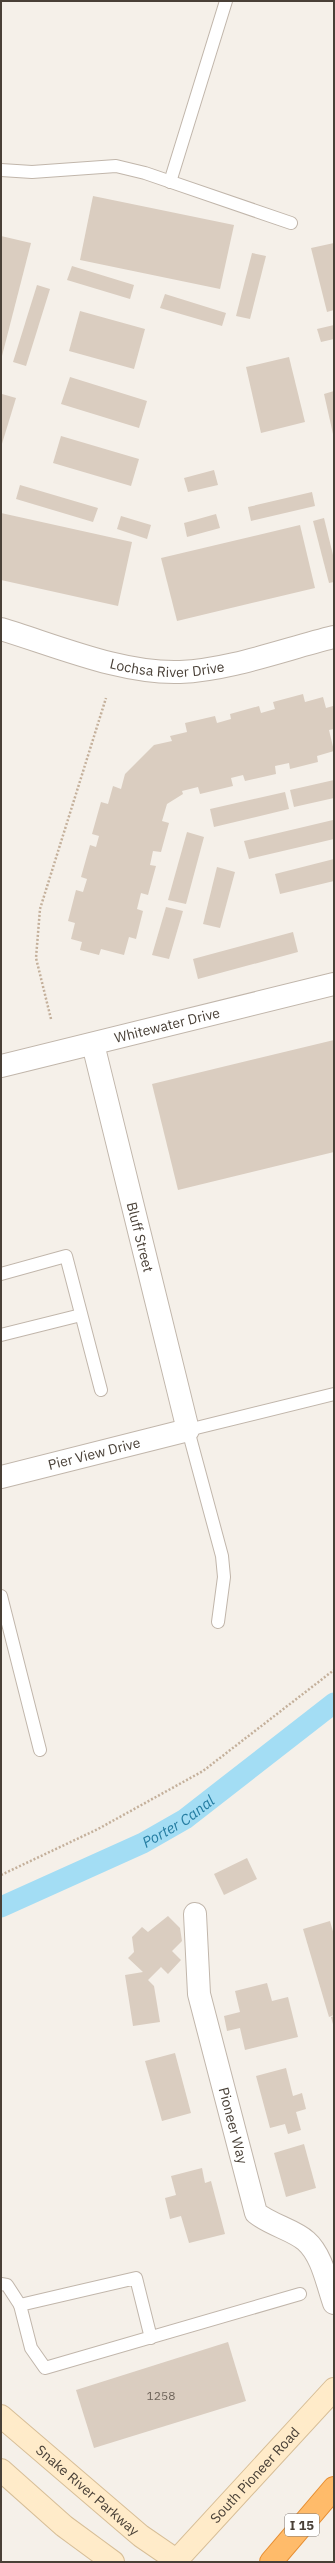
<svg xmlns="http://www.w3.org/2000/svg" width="335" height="2563" font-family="'IBM Plex Sans',sans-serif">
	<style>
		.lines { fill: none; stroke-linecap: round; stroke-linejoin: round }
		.canal { stroke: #a3ddf4; stroke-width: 21 }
		.building { fill: #dacdc0 }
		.lane-casing { stroke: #c1b6ab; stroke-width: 14 }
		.street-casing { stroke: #c1b6ab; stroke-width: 24 }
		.secondary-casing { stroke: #d7be97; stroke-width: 24 }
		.highway-casing { stroke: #e68e32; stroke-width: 24 }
		.path { stroke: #c4b09b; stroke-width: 2.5; stroke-dasharray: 2 2; stroke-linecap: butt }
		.lane { stroke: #fff; stroke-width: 12 }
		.street { stroke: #fff; stroke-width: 22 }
		.secondary { stroke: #ffebc9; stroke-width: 22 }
		.highway { stroke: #ffbb6a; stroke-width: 22 }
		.labels { text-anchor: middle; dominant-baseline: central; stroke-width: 3.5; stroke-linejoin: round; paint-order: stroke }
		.number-label { font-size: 12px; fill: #6d6359 }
		.shield { fill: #fff; stroke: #807973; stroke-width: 1 }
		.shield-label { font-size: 13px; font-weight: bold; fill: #494037 }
		.street-label { font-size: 14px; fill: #494037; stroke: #fff }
		.water-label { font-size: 15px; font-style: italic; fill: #257da2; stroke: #fff }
	</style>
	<rect width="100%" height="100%" fill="#f5f0e9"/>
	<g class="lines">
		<path class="canal" id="s1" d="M 1,1907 L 143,1843 L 185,1819 L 334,1703"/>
	</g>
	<g class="building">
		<polygon points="93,196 234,225 220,289 80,260"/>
		<polygon points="1,236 31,243 2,356 1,356"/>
		<polygon points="334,243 334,310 327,312 311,248"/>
		<polygon points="252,253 266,256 250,319 236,316"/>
		<polygon points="72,266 134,285 130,299 67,280"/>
		<polygon points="37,285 50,289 26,366 13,362"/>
		<polygon points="165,294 226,313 222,326 160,308"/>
		<polygon points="80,311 145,329 134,369 69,351"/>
		<polygon points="334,325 334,339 321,342 317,329"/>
		<polygon points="289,357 305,422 261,433 246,367"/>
		<polygon points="70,377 147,401 139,428 61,404"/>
		<polygon points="334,391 334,434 333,434 324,394"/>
		<polygon points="2,394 16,398 1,447 1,398"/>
		<polygon points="61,436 139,459 131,486 53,463"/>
		<polygon points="214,470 218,485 188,492 184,478"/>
		<polygon points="20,485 98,508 93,522 16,499"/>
		<polygon points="312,492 315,506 251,521 248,507"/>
		<polygon points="1,513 132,542 118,606 1,580"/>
		<polygon points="216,514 220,528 187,537 184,523"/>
		<polygon points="121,516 151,525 147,539 117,529"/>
		<polygon points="324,518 334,559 334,582 329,583 313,521"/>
		<polygon points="300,525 315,588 177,621 161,558"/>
		<polygon points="303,694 305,702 323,697 326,708 333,706 334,729 329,730 334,751 317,756 318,762 290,769 289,763 275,766 276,774 245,781 243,775 231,778 233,786 200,794 198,787 182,791 183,794 167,804 162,821 169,823 161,852 153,851 150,865 156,866 148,895 141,893 137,909 143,911 136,939 129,937 124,955 101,949 99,955 80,950 82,942 71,939 75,923 68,921 76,890 83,892 87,879 81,877 90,845 96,847 99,836 92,834 101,802 108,804 113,786 121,789 125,774 154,745 172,741 170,736 187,732 185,723 215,716 217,723 231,719 230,714 259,706 261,713 275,709 273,702"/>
		<polygon points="334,780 334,798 294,807 290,790"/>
		<polygon points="285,792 289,809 214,827 210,809"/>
		<polygon points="333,820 334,839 249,859 244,841"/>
		<polygon points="187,832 204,837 186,904 168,900"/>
		<polygon points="334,859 334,881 280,894 275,874"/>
		<polygon points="217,867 235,872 220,928 203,924"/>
		<polygon points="166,907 183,911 169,959 152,955"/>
		<polygon points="293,932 298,952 198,979 193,959"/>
		<polygon points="334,1040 334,1152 178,1190 152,1084"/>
		<polygon points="247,1858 257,1879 224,1895 214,1874"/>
		<polygon points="168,1916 180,1928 182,1941 172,1951 181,1960 168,1974 161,1967 148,1980 154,1986 160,2022 133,2026 125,1975 143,1972 128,1958 134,1952 132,1937 142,1927 148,1932"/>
		<polygon points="330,1921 334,1935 334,2015 329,2017 303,1929"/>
		<polygon points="267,1983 272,2001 288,1997 298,2037 245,2050 240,2028 227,2031 224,2016 240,2012 235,1991"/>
		<polygon points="334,2016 334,2028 331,2017"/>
		<polygon points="175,2053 191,2113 162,2121 145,2061"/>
		<polygon points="286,2068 293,2096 302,2093 306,2109 296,2112 301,2130 288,2134 285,2124 270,2128 256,2076"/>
		<polygon points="304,2144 316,2188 286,2197 274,2153"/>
		<polygon points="202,2168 205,2183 211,2181 225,2234 189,2243 181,2216 170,2219 165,2198 176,2195 171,2176"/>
		<polygon points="228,2342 246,2401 94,2448 76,2390"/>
	</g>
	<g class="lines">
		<defs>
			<g id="lane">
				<polyline points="1,170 32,172 116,166 145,173 291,223"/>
				<polyline points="170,182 226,1"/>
				<polyline points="1,1274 66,1256 101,1390"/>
				<polyline points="1,1335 81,1315"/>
				<polyline points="1,1596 40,1750"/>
				<polyline points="218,1622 224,1577 222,1556 188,1430 334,1394"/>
				<polyline points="1,2284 7,2285 20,2305"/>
				<polyline points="151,2338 136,2278 20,2305 31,2348 45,2368 300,2294"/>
			</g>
			<g id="street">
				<path id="s2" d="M 1,629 C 57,646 122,674 180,672 C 230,670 285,649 334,637"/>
				<path id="s3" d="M 1,1066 L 334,984"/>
				<path id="s4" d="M 1,1477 L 188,1430 L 93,1044"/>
				<path id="s5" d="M 195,1914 L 199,1994 L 256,2213 C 271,2225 294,2230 306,2241 C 322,2255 327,2283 334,2303"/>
			</g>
			<g id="secondary">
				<path id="s6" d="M 1,2416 L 141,2536 L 176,2560"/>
				<polyline points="1,2470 64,2526 113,2562"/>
				<path id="s7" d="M 175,2562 L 334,2389"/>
			</g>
			<polyline id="highway" points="271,2562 334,2488"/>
		</defs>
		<use href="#lane" class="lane-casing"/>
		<use href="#street" class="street-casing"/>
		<use href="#secondary" class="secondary-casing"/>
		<use href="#highway" class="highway-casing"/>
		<g class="path">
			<polyline points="51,1019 36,958 40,909 106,698"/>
			<polyline points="1,1875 98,1829 203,1771 334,1670"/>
		</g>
		<use href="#lane" class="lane"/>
		<use href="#street" class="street"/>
		<use href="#secondary" class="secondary"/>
		<use href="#highway" class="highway"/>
	</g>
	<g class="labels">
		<g class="number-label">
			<text x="161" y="2395">1258</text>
		</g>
		<rect class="shield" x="285" y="2514" width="34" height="22" rx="3"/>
		<g class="shield-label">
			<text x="302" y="2525">I 15</text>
		</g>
		<g class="street-label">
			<text stroke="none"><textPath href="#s2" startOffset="172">Lochsa River Drive</textPath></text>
			<text stroke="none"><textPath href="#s3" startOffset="171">Whitewater Drive</textPath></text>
			<text transform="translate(140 1237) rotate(76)">Bluff Street</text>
			<text stroke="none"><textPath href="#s4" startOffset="96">Pier View Drive</textPath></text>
			<text stroke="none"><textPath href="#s5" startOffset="216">Pioneer Way</textPath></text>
			<text stroke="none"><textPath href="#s7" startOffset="118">South Pioneer Road</textPath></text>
			<text stroke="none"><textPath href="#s6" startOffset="114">Snake River Parkway</textPath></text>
		</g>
		<g class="water-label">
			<text stroke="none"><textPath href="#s1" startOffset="197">Porter Canal</textPath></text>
		</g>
	</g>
	<rect width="335" height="2563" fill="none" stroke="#494037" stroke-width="4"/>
</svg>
